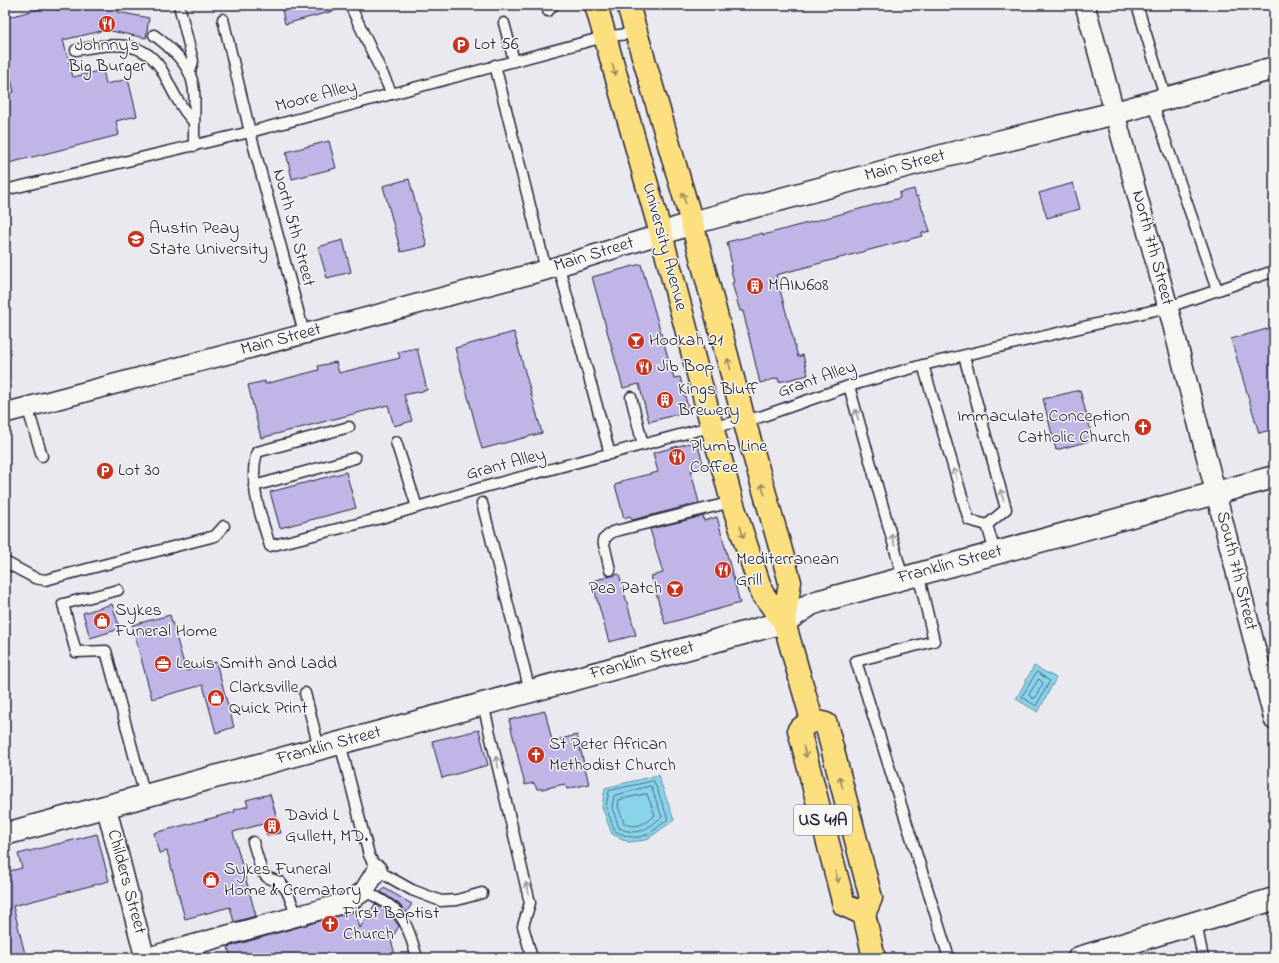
<svg xmlns="http://www.w3.org/2000/svg" width="1279" height="963" font-family="'Indie Flower',sans-serif">
	<style>
		.water { fill: #89d4e9; stroke: #608da3 }
		.lines { fill: none; stroke-linecap: round; stroke-linejoin: round }
		.shore { stroke: #4b6981; stroke-width: 1 }
		.building { fill: #c0b5e6; stroke: #22223b }
		.lane-casing { stroke: #22223b; stroke-width: 13 }
		.street-casing { stroke: #22223b; stroke-width: 22 }
		.secondary-casing { stroke: #22223b; stroke-width: 25 }
		.primary-casing { stroke: #22223b; stroke-width: 25 }
		.lane { stroke: #f6f6f2; stroke-width: 10 }
		.street { stroke: #f6f6f2; stroke-width: 19 }
		.secondary { stroke: #f6f6f2; stroke-width: 22 }
		.primary { stroke: #fce080; stroke-width: 22 }
		.oneway { stroke: #9a8a61 }
		.oneway2 { stroke: #9797a0 }
		.labels { text-anchor: middle; dominant-baseline: central; stroke-width: 3; stroke-linejoin: round; paint-order: stroke }
		.shield { fill: #f6f6f2; stroke: #626272; stroke-width: 1 }
		.shield-label { font-size: 17px; font-weight: bold; fill: #22223b }
		.poi-label { font-size: 18px; fill: #22223b; stroke: #f6f6f2; text-anchor: start }
		.street-label { font-size: 18px; fill: #22223b; stroke: #f6f6f2 }
	</style>
	<rect width="100%" height="100%" fill="#ebe9f0"/>
	<filter id="ink" filterUnits="userSpaceOnUse"><feTurbulence type="fractalNoise" baseFrequency=".025" numOctaves="2"/><feDisplacementMap in="SourceGraphic" scale="8" xChannelSelector="R" yChannelSelector="G"/><feConvolveMatrix kernelMatrix="1 2 1 2 8 2 1 2 1" color-interpolation-filters="sRGB"/></filter>
	<g filter="url(#ink)">
		<g class="water">
			<polygon points="1034,666 1056,678 1038,712 1016,699"/>
			<polygon points="658,775 674,820 646,840 629,842 612,834 602,807 605,788"/>
		</g>
		<g class="lines">
			<g class="shore">
				<polygon points="1037,672 1050,681 1036,706 1022,697"/>
				<polygon points="1039,679 1043,683 1035,698 1033,699 1029,695"/>
				<path d="M 654,781 L 668,819 C 648,835 641,844 615,831 L 606,807 L 609,791 Z"/>
				<path d="M 651,786 L 662,817 C 646,829 639,837 619,828 L 612,807 L 614,796 Z"/>
				<path d="M 647,794 L 655,815 C 645,823 637,830 624,823 L 618,806 L 619,800 Z"/>
			</g>
		</g>
		<g class="building">
			<polygon points="54,5 56,10 75,5 117,5 118,12 149,18 146,38 106,30 63,40 73,77 103,70 106,84 128,79 137,116 116,121 119,135 5,164 5,94 14,92 5,56 5,18"/>
			<polygon points="281,5 336,5 337,10 285,24"/>
			<polygon points="329,141 336,168 292,179 286,152"/>
			<polygon points="409,179 427,246 401,252 383,186"/>
			<polygon points="1073,183 1080,209 1047,218 1039,193"/>
			<polygon points="914,189 916,197 918,196 930,231 922,233 922,236 776,275 798,357 803,355 808,375 779,382 778,378 760,383 743,311 740,311 732,283 734,282 730,266 732,265 727,242 763,233 763,235 900,198 899,193"/>
			<polygon points="343,240 351,272 327,278 318,247"/>
			<polygon points="641,264 674,378 680,377 689,411 649,422 639,384 623,388 592,277"/>
			<polygon points="1274,327 1274,429 1259,433 1231,339"/>
			<polygon points="514,332 542,433 482,449 455,348"/>
			<polygon points="417,348 427,390 404,395 412,421 394,426 388,405 261,438 248,385 265,381 265,384 319,370 318,366 336,362 339,373 400,358 398,352"/>
			<polygon points="1080,390 1093,440 1056,450 1043,399"/>
			<polygon points="697,441 704,468 691,471 699,503 632,520 630,516 624,518 615,485 621,483 621,481 658,472 653,453"/>
			<polygon points="346,472 356,508 280,528 270,492"/>
			<polygon points="703,516 704,521 717,517 740,603 665,624 651,576 663,573 650,529"/>
			<polygon points="619,574 636,635 609,642 592,581"/>
			<polygon points="112,604 120,629 90,638 83,613"/>
			<polygon points="170,615 186,671 216,662 234,727 216,733 203,685 152,699 132,625"/>
			<polygon points="545,711 552,741 577,735 589,784 567,789 565,784 542,789 537,789 534,783 525,785 509,720"/>
			<polygon points="479,730 488,765 442,778 432,741"/>
			<polygon points="270,794 281,833 267,835 263,824 233,832 256,916 234,922 230,907 185,919 167,851 159,853 154,833 235,812 234,810 248,806 246,800"/>
			<polygon points="97,834 109,881 13,906 26,958 5,958 5,872 22,868 18,854"/>
			<polygon points="384,888 412,904 406,913 399,904 381,892"/>
			<polygon points="375,904 390,914 399,926 391,940 396,958 231,958 228,947 355,911 360,928"/>
		</g>
		<g class="lines">
			<defs>
				<g id="lane">
					<polyline points="179,5 193,61 190,72"/>
					<polyline points="350,5 392,94"/>
					<polyline points="1137,5 1166,99"/>
					<polyline points="548,11 553,5"/>
					<polyline points="223,19 250,132 304,333"/>
					<polyline points="504,23 514,61"/>
					<path d="M 154,35 C 205,73 193,89 194,146"/>
					<path d="M 76,50 C 110,43 146,38 164,74 C 173,92 180,107 193,121"/>
					<polyline points="495,65 546,270"/>
					<polyline points="1152,102 1217,290"/>
					<polyline points="5,190 250,132 604,37 635,33"/>
					<polyline points="559,267 610,454"/>
					<polyline points="964,356 1006,509 987,525"/>
					<polyline points="923,365 969,520 987,525"/>
					<polyline points="849,386 903,578"/>
					<polyline points="631,397 643,445"/>
					<polyline points="27,406 42,456"/>
					<path d="M 349,427 L 257,452 C 248,483 261,516 270,546 L 381,518 L 484,487 L 698,430 L 760,417 L 849,386 L 923,365 L 1168,307 L 1274,271"/>
					<polyline points="396,442 417,507"/>
					<polyline points="254,486 355,458"/>
					<polyline points="482,503 530,691"/>
					<polyline points="987,525 995,552"/>
					<polyline points="5,562 35,578 45,580 215,536 224,526"/>
					<polyline points="610,570 603,540 612,532 732,502"/>
					<polyline points="918,573 934,641 856,661 949,958"/>
					<polyline points="118,590 63,604 76,652 106,651 145,796"/>
					<polyline points="305,693 319,748"/>
					<polyline points="483,704 530,903 523,926 532,958"/>
					<polyline points="340,743 369,855 377,870 387,876 412,890 441,901 457,900 482,893"/>
					<polyline points="253,842 262,872 268,878 280,882 287,891 297,916"/>
					<path d="M 364,891 C 402,908 406,919 417,958"/>
					<polyline points="1196,923 1203,958"/>
				</g>
				<g id="street">
					<polyline points="1085,5 1168,307 1274,720"/>
					<polyline points="5,413 546,270 661,234"/>
					<polyline points="106,806 145,958"/>
					<polyline points="145,958 348,902 364,891 377,870"/>
				</g>
				<g id="secondary">
					<polyline points="661,234 692,223 946,155 1115,113 1274,68"/>
					<polyline points="5,834 755,630 784,622 811,604 820,601 1274,477"/>
					<polyline points="1079,958 1274,899"/>
				</g>
				<g id="primary">
					<polyline points="596,5 661,234 732,502 762,593 784,622 812,720"/>
					<polyline points="628,5 692,223 744,420 790,582 784,622"/>
					<polyline points="812,720 826,724 871,898 864,914 874,958"/>
					<polyline points="812,720 799,730 844,905 864,914"/>
				</g>
			</defs>
			<use href="#lane" class="lane-casing"/>
			<use href="#street" class="street-casing"/>
			<use href="#secondary" class="secondary-casing"/>
			<use href="#primary" class="primary-casing"/>
			<use href="#lane" class="lane"/>
			<use href="#street" class="street"/>
			<use href="#secondary" class="secondary"/>
			<use href="#primary" class="primary"/>
		</g>
		<defs><path id="oneway-shaft" d="M-6 0H5M1.5-3L5.5 0L1.5 3" fill="none" stroke-width="1.6" stroke-linecap="round" stroke-linejoin="round"/></defs>
		<g class="oneway">
			<use href="#oneway-shaft" transform="translate(614 70) rotate(74)"/>
			<use href="#oneway-shaft" transform="translate(684 198) rotate(-107)"/>
			<use href="#oneway-shaft" transform="translate(729 364) rotate(-105)"/>
			<use href="#oneway-shaft" transform="translate(763 489) rotate(-106)"/>
			<use href="#oneway-shaft" transform="translate(742 532) rotate(72)"/>
			<use href="#oneway-shaft" transform="translate(805 752) rotate(75)"/>
			<use href="#oneway-shaft" transform="translate(841 782) rotate(-105)"/>
			<use href="#oneway-shaft" transform="translate(837 877) rotate(76)"/>
		</g>
		<g class="oneway2">
			<use href="#oneway-shaft" transform="translate(857 415) rotate(-106)"/>
			<use href="#oneway-shaft" transform="translate(955 474) rotate(-107)"/>
			<use href="#oneway-shaft" transform="translate(1002 495) rotate(-105)"/>
			<use href="#oneway-shaft" transform="translate(893 540) rotate(-106)"/>
			<use href="#oneway-shaft" transform="translate(497 762) rotate(-103)"/>
			<use href="#oneway-shaft" transform="translate(527 888) rotate(-103)"/>
		</g>
	</g>
	<defs>
		<symbol id="restaurant-disc" viewBox="-11 -11 22 22"><circle r="9.5" fill="#c8321e" stroke="#f6f6f2"/><path d="M-5-6h1v4h1v-4h1v4h1v-4h1v5L-1.5 .5V6h-2V.5L-5-1ZM5-6V6H3V1.5H1.5Q1.5-4 5-6Z" fill="#fff"/></symbol>
		<symbol id="parking-disc" viewBox="-11 -11 22 22"><circle r="9.5" fill="#c8321e" stroke="#f6f6f2"/><path d="M-3.5-5.5H1a3.5 3.5 0 0 1 0 7H-1V5.5H-3.5ZM-1-3.4V-.6H.8a1.4 1.4 0 0 0 0-2.8Z" fill="#fff"/></symbol>
		<symbol id="university-disc" viewBox="-11 -11 22 22"><circle r="9.5" fill="#c8321e" stroke="#f6f6f2"/><path d="M0-5L7-2L0 1L-7-2ZM-4 1L0 2.5L4 1V4Q0 6-4 4Z" fill="#fff"/></symbol>
		<symbol id="building-disc" viewBox="-11 -11 22 22"><circle r="9.5" fill="#c8321e" stroke="#f6f6f2"/><path d="M-4-6H4V6H1V3H-1V6H-4ZM-2.5-4.3h1.7v1.8h-1.7ZM.8-4.3h1.7v1.8H.8ZM-2.5-1h1.7V.8h-1.7ZM.8-1h1.7V.8H.8Z" fill="#fff"/></symbol>
		<symbol id="bar-disc" viewBox="-11 -11 22 22"><circle r="9.5" fill="#c8321e" stroke="#f6f6f2"/><path d="M-6-5H6L.8 .8V4.5H3.5V6h-7V4.5H-.8V.8Z" fill="#fff"/></symbol>
		<symbol id="church-disc" viewBox="-11 -11 22 22"><circle r="9.5" fill="#c8321e" stroke="#f6f6f2"/><path d="M-1.2-6h2.4v3.5h3.3v2.4h-3.3V6h-2.4V-.1h-3.3v-2.4h3.3Z" fill="#fff"/></symbol>
		<symbol id="shop-disc" viewBox="-11 -11 22 22"><circle r="9.5" fill="#c8321e" stroke="#f6f6f2"/><path d="M-5-2.5h2.3a2.7 3.5 0 0 1 5.4 0H5L5.5 6h-11ZM-1.5-2.5h3a1.5 2.3 0 0 0-3 0Z" fill="#fff"/></symbol>
		<symbol id="office-disc" viewBox="-11 -11 22 22"><circle r="9.5" fill="#c8321e" stroke="#f6f6f2"/><path d="M-6-3h4V-5.5h4V-3h4V5H-6ZM-1-4.5V-3h2v-1.5ZM-6 0V1H6V0Z" fill="#fff"/></symbol>
	</defs>
	<g fill-rule="evenodd">
		<use href="#restaurant-disc" x="97" y="14" width="20" height="20"/>
		<use href="#parking-disc" x="451" y="35" width="20" height="20"/>
		<use href="#university-disc" x="126" y="229" width="20" height="20"/>
		<use href="#building-disc" x="745" y="276" width="20" height="20"/>
		<use href="#bar-disc" x="626" y="331" width="20" height="20"/>
		<use href="#restaurant-disc" x="634" y="357" width="20" height="20"/>
		<use href="#building-disc" x="655" y="390" width="20" height="20"/>
		<use href="#church-disc" x="1133" y="417" width="20" height="20"/>
		<use href="#restaurant-disc" x="667" y="447" width="20" height="20"/>
		<use href="#parking-disc" x="95" y="461" width="20" height="20"/>
		<use href="#restaurant-disc" x="713" y="560" width="20" height="20"/>
		<use href="#bar-disc" x="665" y="579" width="20" height="20"/>
		<use href="#shop-disc" x="92" y="611" width="20" height="20"/>
		<use href="#office-disc" x="153" y="654" width="20" height="20"/>
		<use href="#shop-disc" x="206" y="688" width="20" height="20"/>
		<use href="#church-disc" x="526" y="745" width="20" height="20"/>
		<use href="#building-disc" x="262" y="816" width="20" height="20"/>
		<use href="#shop-disc" x="201" y="870" width="20" height="20"/>
		<use href="#church-disc" x="320" y="914" width="20" height="20"/>
	</g>
	<g class="labels">
		<rect class="shield" x="794" y="805" width="58" height="30" rx="3"/>
		<g class="shield-label">
			<text x="823" y="820">US 41A</text>
		</g>
		<g class="poi-label">
			<text x="474" y="45">Lot 56</text>
			<text x="107" y="46" text-anchor="middle">Johnny's<tspan x="107" dy="21">Big Burger</tspan></text>
			<text x="149" y="229">Austin Peay<tspan x="149" dy="21">State University</tspan></text>
			<text x="768" y="286">MAIN608</text>
			<text x="649" y="341">Hookah 21</text>
			<text x="657" y="367">Jib Bop</text>
			<text x="678" y="390">Kings Bluff<tspan x="678" dy="21">Brewery</tspan></text>
			<text x="1130" y="417" text-anchor="end">Immaculate Conception<tspan x="1130" dy="21">Catholic Church</tspan></text>
			<text x="690" y="447">Plumb Line<tspan x="690" dy="21">Coffee</tspan></text>
			<text x="118" y="471">Lot 30</text>
			<text x="736" y="560">Mediterranean<tspan x="736" dy="21">Grill</tspan></text>
			<text x="662" y="589" text-anchor="end">Pea Patch</text>
			<text x="115" y="611">Sykes<tspan x="115" dy="21">Funeral Home</tspan></text>
			<text x="176" y="664">Lewis Smith and Ladd</text>
			<text x="229" y="688">Clarksville<tspan x="229" dy="21">Quick Print</tspan></text>
			<text x="549" y="745">St Peter African<tspan x="549" dy="21">Methodist Church</tspan></text>
			<text x="285" y="816">David L<tspan x="285" dy="21">Gullett, MD.</tspan></text>
			<text x="224" y="870">Sykes Funeral<tspan x="224" dy="21">Home &amp; Crematory</tspan></text>
			<text x="343" y="914">First Baptist<tspan x="343" dy="21">Church</tspan></text>
		</g>
		<g class="street-label">
			<text transform="translate(316 97) rotate(-15)">Moore Alley</text>
			<text transform="translate(905 166) rotate(-15)">Main Street</text>
			<text transform="translate(293 228) rotate(75)">North 5th Street</text>
			<text transform="translate(664 247) rotate(75)">University Avenue</text>
			<text transform="translate(1152 248) rotate(75)">North 7th Street</text>
			<text transform="translate(594 255) rotate(-17)">Main Street</text>
			<text transform="translate(281 340) rotate(-15)">Main Street</text>
			<text transform="translate(817 380) rotate(-19)">Grant Alley</text>
			<text transform="translate(506 465) rotate(-15)">Grant Alley</text>
			<text transform="translate(950 565) rotate(-15)">Franklin Street</text>
			<text transform="translate(1236 571) rotate(76)">South 7th Street</text>
			<text transform="translate(642 661) rotate(-15)">Franklin Street</text>
			<text transform="translate(329 746) rotate(-15)">Franklin Street</text>
			<text transform="translate(126 882) rotate(75)">Childers Street</text>
		</g>
	</g>
	<rect width="1279" height="963" fill="none" stroke="#f6f6f2" stroke-width="20"/>
	<rect x="10" y="10" width="1259" height="943" fill="none" stroke="#22223b" stroke-width="1.5" filter="url(#ink)"/>
</svg>
